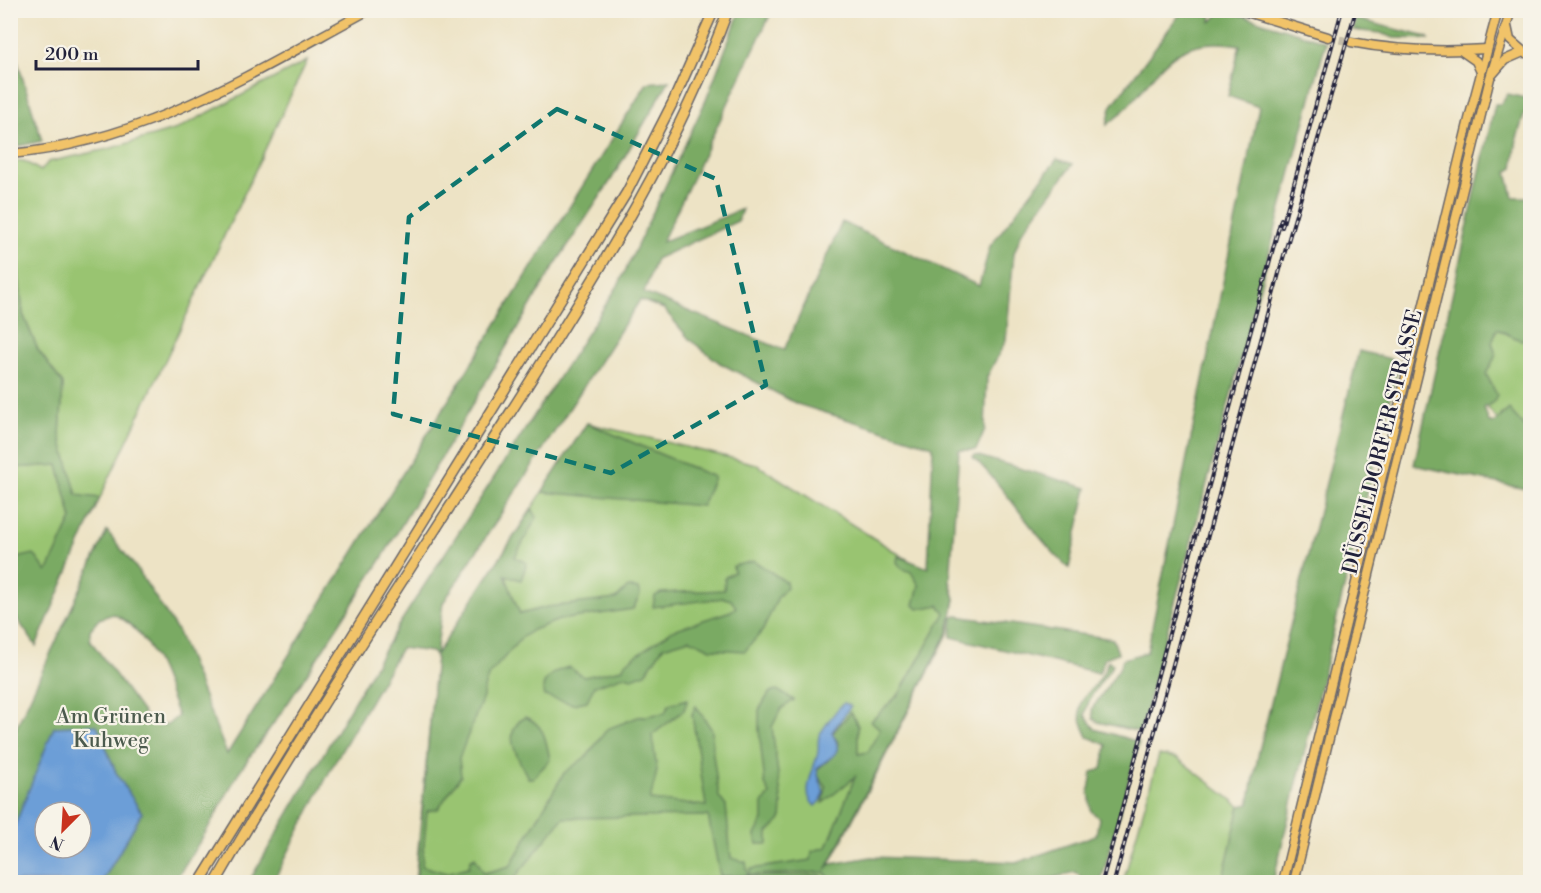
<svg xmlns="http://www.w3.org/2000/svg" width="1541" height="893" font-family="'Libre Bodoni',serif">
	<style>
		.green { fill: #99c471; stroke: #5e7356; stroke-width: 1.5 }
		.forest { fill: #7aaa63; stroke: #4e664f; stroke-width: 1.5; fill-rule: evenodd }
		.water { fill: #6c9ed7; stroke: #476089; stroke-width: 1.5; fill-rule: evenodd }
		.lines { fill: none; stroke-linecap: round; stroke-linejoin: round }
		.major-tunnel { stroke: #c4bca9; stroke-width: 8; stroke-dasharray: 8 4; stroke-linecap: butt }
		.major-casing { stroke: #69666b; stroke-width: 11 }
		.highway-casing { stroke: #69666b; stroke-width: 12 }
		.major { stroke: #f1c369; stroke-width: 8 }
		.highway { stroke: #f1c369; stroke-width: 9 }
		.rail-casing { stroke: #22223b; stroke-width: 4 }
		.rail { stroke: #f7f3e8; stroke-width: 1.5; stroke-dasharray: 4.5; stroke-linecap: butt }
		.marked { fill: none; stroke: #0f766e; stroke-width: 4.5; stroke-dasharray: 12 8; stroke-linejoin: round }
		.labels { text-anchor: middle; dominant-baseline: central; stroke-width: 4.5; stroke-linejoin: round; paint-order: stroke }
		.street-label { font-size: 21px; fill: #22223b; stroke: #f7f3e8 }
		.park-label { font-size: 21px; fill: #4c5b4e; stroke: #f7f3e8 }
	</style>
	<rect width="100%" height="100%" fill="#f7f3e8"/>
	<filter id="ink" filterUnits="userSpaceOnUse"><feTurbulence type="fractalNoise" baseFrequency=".0167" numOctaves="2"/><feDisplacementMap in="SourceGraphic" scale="12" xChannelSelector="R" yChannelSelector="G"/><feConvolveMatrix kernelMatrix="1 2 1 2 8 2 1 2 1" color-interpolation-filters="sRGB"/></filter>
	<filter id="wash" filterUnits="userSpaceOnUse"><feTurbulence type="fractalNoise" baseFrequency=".008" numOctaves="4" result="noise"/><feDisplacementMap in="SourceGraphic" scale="24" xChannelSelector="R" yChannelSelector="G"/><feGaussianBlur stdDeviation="1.35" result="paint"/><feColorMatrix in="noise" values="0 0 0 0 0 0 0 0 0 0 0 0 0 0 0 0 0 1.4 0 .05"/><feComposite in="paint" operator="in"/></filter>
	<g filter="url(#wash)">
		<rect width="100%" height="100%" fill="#ede3c5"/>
		<g class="green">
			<polygon points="307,61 100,498 77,496 60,435 63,384 38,350 23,314 17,259 11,234 10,160 24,161 41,171 48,162 108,149 177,129"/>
			<polygon points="1497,329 1520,340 1524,339 1530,347 1530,433 1509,410 1501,415 1499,422 1487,407 1494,402 1493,387 1486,374 1496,355 1492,342"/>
			<polygon points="587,423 756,464 910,561 950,582 955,599 949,632 825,874 918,882 415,882 436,657"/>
			<polygon points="58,465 72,519 47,573 11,555 11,468"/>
			<polygon points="1159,755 1177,758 1240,806 1222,882 1123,882"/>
		</g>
		<g class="forest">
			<path d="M 1183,10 L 1212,11 L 1211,22 L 1220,13 L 1228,11 L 1326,42 L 1140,732 L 1098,722 L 1093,719 L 1092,709 L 1119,669 L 1123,659 L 1147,652 L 1259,107 L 1228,96 L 1240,45 C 1158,32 1160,86 1107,125 L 1111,107 Z"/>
			<path d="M 740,11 L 772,11 L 662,242 L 742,209 L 738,221 L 656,259 L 644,293 L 784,350 L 842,222 L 979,286 L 990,246 L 1057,159 L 1073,164 L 1022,232 L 1014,253 L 1006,340 L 987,377 L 985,429 L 976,450 L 959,450 L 950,582 L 955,599 L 948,632 L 826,870 L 831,864 L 871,857 L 1019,862 L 1096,835 L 1099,818 L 1091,811 L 1089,790 L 1092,772 L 1102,769 L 1107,745 L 1088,737 C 1065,691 1097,699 1108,661 L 1113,664 C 1103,682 1088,694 1085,715 L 1095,729 L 1139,742 L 1101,882 L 1086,882 L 1075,872 L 1039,882 L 832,882 L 825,872 L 749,875 L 751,869 L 811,860 L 812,851 L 827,847 L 855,777 L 823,803 L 826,787 C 824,784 818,777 817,774 C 815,764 837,762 839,743 L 832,734 L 851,712 L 858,726 L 858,754 L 868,752 L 880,729 L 871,721 L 899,694 L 945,613 L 939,605 L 918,609 L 914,605 L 919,585 L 911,572 L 901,568 L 897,562 L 898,556 L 928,568 L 933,446 L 797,404 L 720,363 L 689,339 L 664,309 L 640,300 L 443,603 L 436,655 L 532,509 L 537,517 L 515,557 L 527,563 L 521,580 L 505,575 L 520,614 L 547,607 L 616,599 L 628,587 L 638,589 L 640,595 L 633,609 L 559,620 L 533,630 L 521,638 L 489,675 L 485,684 L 483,697 L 459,758 L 461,776 L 438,809 L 427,811 L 422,866 L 446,873 L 469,867 L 470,860 L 475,857 L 484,873 L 510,866 L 564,773 L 588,755 L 607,729 L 638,717 L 665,713 L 669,704 L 688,699 L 684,710 L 652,735 L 657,771 L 650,800 L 706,806 L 692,714 L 696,706 L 712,730 L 713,754 L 719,797 L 726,806 L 731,858 L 746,862 L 748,876 L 720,876 L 708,816 L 563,818 L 513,880 L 416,881 L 436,657 L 432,652 L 401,648 L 332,767 L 273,882 L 251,882 L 251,878 L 398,626 L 619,284 L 706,100 Z"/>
			<polygon points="1356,19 1427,37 1429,39 1394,38 1380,33 1353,30"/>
			<polygon points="11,40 42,141 15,147 10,146"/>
			<path d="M 669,81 L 611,180 L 551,271 L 381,560 L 290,700 L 239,772 L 209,827 L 174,882 L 102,882 L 142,813 L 117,775 L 97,725 L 11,835 L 11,739 L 107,531 L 137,569 L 178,632 L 227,754 L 647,83 ZM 113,614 C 151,630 164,680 178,716 L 167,725 L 152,725 L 90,640 L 90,630 L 99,619 Z"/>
			<polygon points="1508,94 1529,99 1517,138 1513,168 1507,172 1513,197 1530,197 1530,313 1526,319 1530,332 1527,338 1520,340 1497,329 1492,342 1496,355 1486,374 1497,395 1494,402 1484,408 1489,422 1493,424 1509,409 1530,433 1530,490 1414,465 1495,104 1501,104"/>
			<polygon points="10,234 17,259 23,314 38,350 63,384 60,435 77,495 100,498 36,646 13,613 10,600 11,555 17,558 34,554 47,572 72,519 58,465 11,468"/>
			<polygon points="1359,351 1399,361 1273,882 1222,882 1240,806 1249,804 1259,751"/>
			<polygon points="587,423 714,477 702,506 542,492"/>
			<path d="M 975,455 L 1087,488 L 1069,568 C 1032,535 1009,491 973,457 Z"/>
			<path d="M 754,561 L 786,582 L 787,587 L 778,597 L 763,630 L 745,651 L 711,649 L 690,639 L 663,647 L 646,673 L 632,678 L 624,676 L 594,686 L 587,701 L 573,704 L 544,696 C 539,679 554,671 569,667 L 584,677 L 622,669 L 625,663 L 673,630 L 731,611 L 736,607 L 731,600 L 724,598 L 653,607 L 655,596 L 661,593 L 724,590 L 725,577 L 734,572 L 733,566 Z"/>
			<polygon points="957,616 1113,639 1118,653 1105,658 1099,673 951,637 953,617"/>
			<polygon points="777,690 794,700 781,709 772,727 782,805 781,820 768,833 768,844 757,844 755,835 763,820 763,802 770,795 765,784 759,730 759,710 770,692"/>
			<path d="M 525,717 C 545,725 546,740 550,760 L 533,778 L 528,778 C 518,757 500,733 525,717 Z"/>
			<polygon points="822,875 822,882 568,882"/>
		</g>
		<g class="water">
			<path d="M 844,703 L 851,706 L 832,732 C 833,736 835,738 836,741 C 843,756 823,760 817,769 C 817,782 832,793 816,806 C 798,796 816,766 818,752 C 819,746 817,739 820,734 C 827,724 834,711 844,703 Z"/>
			<path d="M 97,725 L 117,775 L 142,813 L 102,882 L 11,882 L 11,835 L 54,727 ZM 45,812 L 81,812 L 81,848 L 45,848 Z"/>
		</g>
	</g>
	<g filter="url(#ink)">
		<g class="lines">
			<polyline class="major-tunnel" points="1328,37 1351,42"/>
			<defs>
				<g id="major">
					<polyline points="1240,10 1328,37"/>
					<polyline points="1507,26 1510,40 1525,53"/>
					<path d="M 1351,42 C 1397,51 1440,52 1487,49"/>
					<polyline points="1463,52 1476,61 1481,72"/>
					<polyline points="1492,75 1505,60 1521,53"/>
					<path d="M 10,154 C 145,142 252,73 369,10"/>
					<polyline points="1283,882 1471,111 1498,10"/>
					<polyline points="1294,882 1490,78 1511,10"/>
				</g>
				<g id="highway">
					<polyline points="200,882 627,192 673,102 714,10"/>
					<path d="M 216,882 C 312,715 421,554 524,391 C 600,270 679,145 728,10"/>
				</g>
			</defs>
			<use href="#major" class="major-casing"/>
			<use href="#highway" class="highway-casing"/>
			<use href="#major" class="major"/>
			<use href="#highway" class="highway"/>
			<defs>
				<g id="rail">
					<polyline points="1282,227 1342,10"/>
					<polyline points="1102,882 1281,219"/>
					<polyline points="1114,882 1284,255 1356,10"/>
				</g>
			</defs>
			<use href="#rail" class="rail-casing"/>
			<use href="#rail" class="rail"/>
		</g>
	</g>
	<path class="marked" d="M 557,109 L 716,179 L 766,385 L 611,473 L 393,414 L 409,217 Z"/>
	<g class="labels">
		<g class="street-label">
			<text transform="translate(1383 442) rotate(-76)">DÜSSELDORFER STRASSE</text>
		</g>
		<g class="park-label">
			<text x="111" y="717">Am Grünen<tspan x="111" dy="24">Kuhweg</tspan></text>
		</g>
	</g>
	<rect width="1541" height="893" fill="none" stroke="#f7f3e8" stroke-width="36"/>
	<g transform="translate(63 830) rotate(204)"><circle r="28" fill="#f7f3e8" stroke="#a29fa3" stroke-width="1.5"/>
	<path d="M0-4.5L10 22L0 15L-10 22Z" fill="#c8321e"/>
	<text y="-9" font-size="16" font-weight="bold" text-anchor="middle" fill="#22223b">N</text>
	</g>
	<path d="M36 60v9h162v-9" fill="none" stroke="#22223b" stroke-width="3"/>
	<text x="45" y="60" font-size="18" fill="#22223b" stroke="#f7f3e8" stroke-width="4.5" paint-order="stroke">200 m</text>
</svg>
